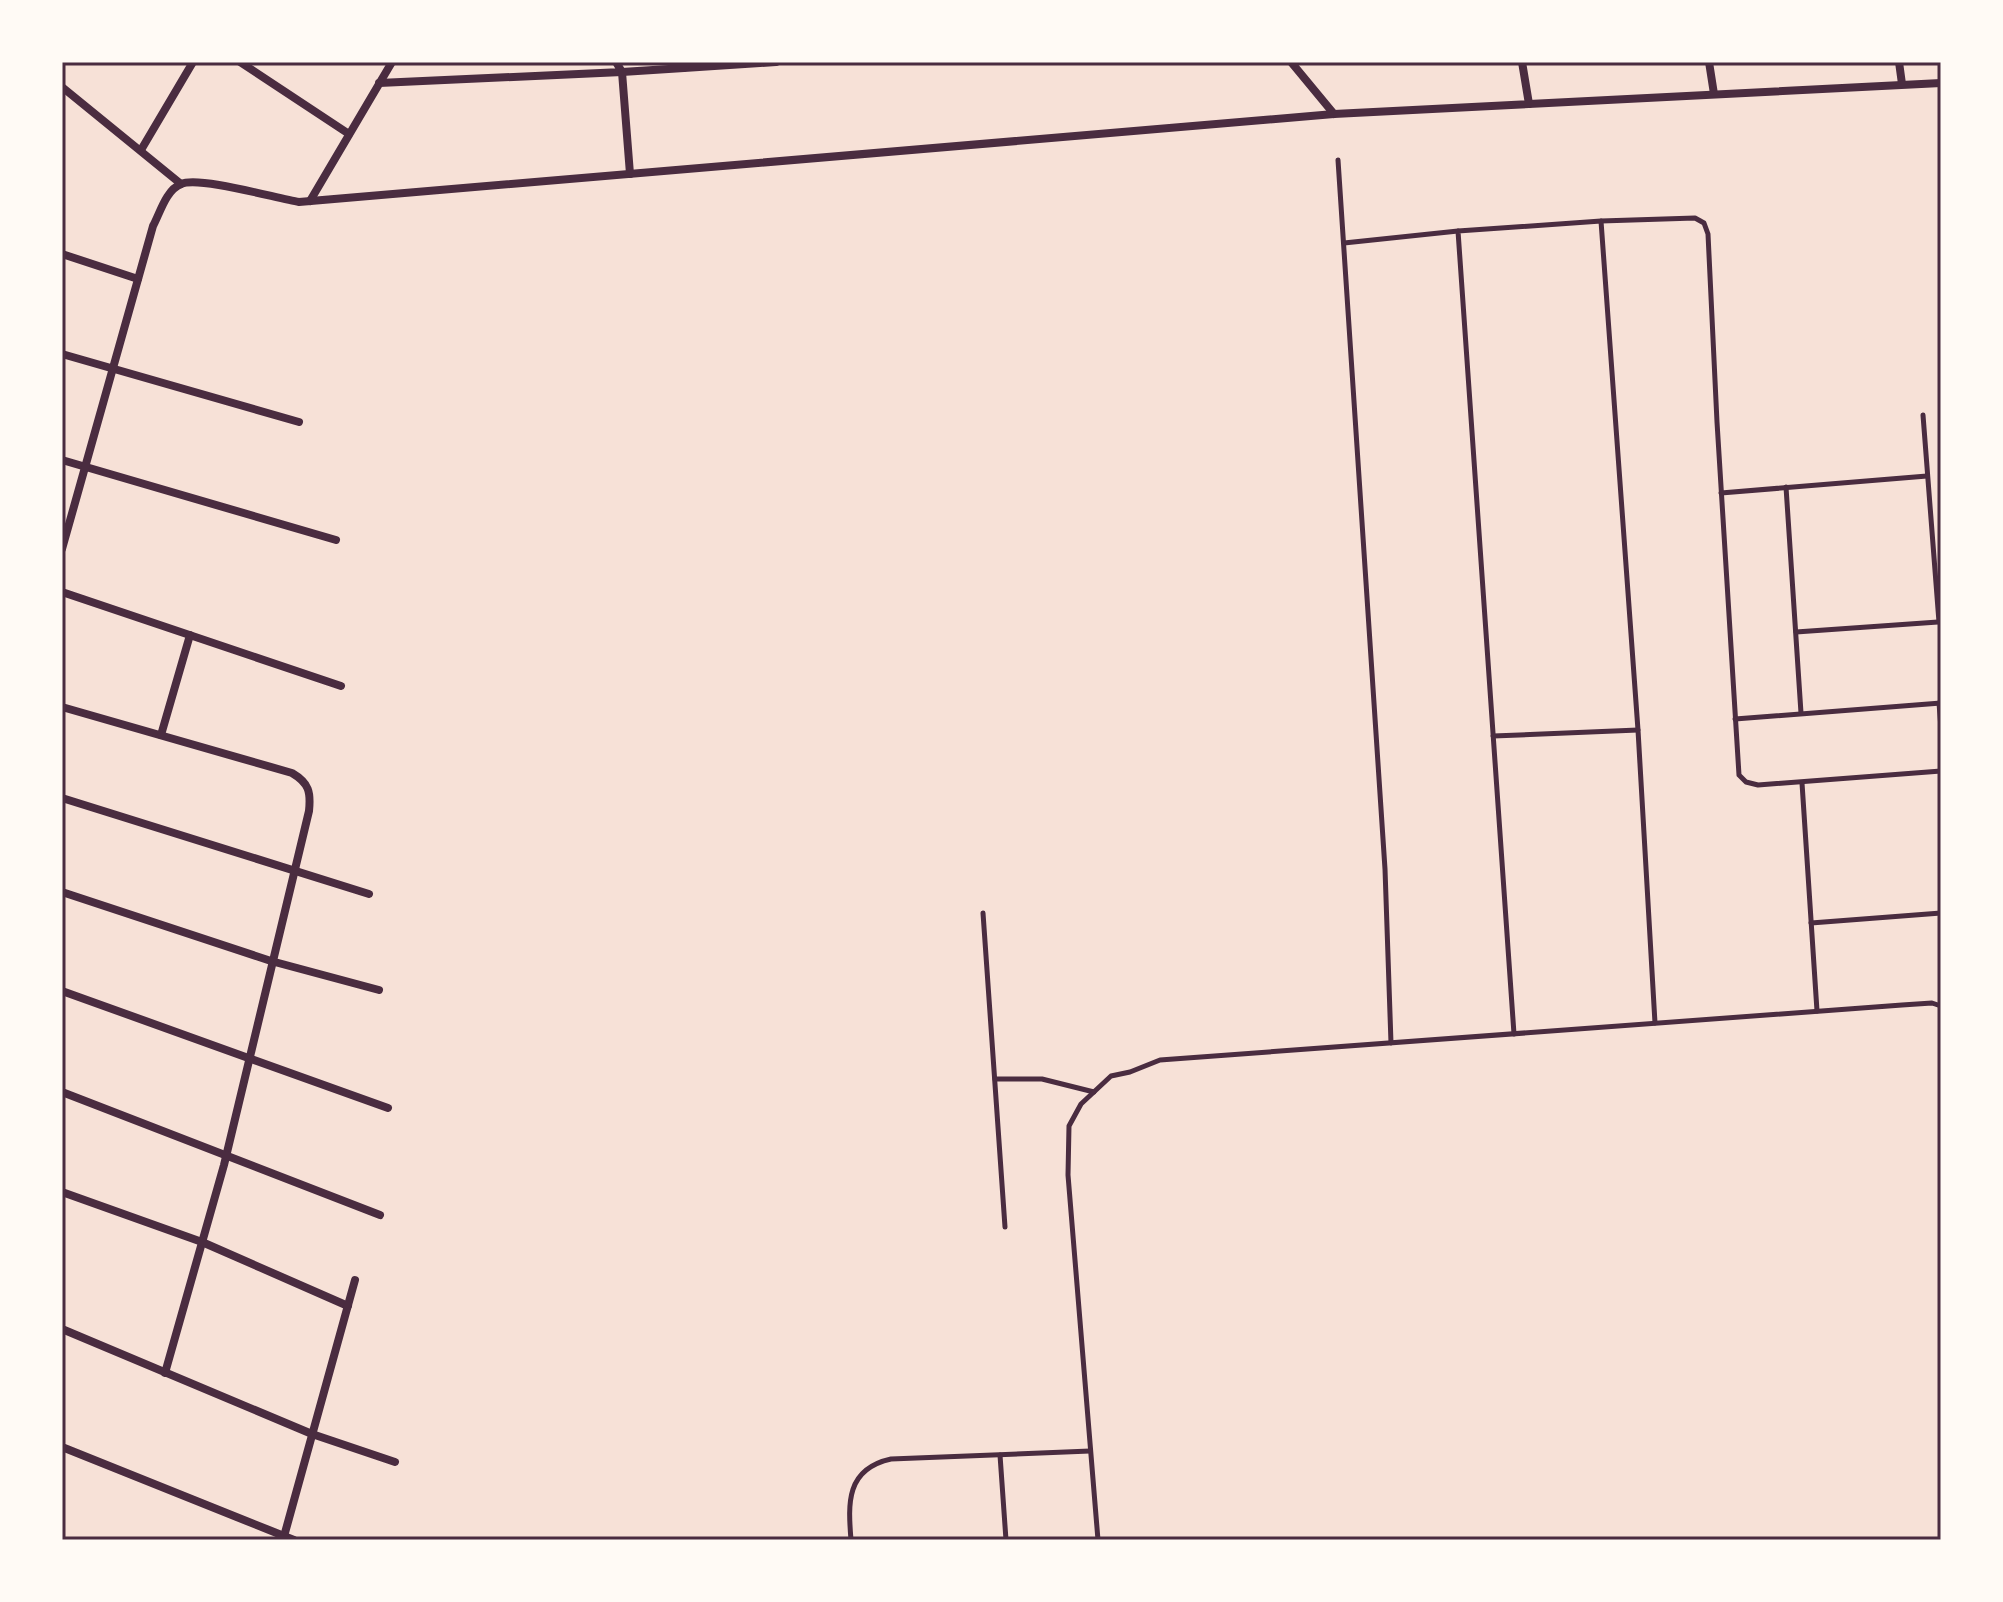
<svg xmlns="http://www.w3.org/2000/svg" width="2003" height="1602" font-family="'Golos Text',sans-serif">
	<style>
		.lines { fill: none; stroke-linecap: round; stroke-linejoin: round }
		.service { stroke: #4a2c40; stroke-width: 5 }
		.minor { stroke: #4a2c40; stroke-width: 8 }
		.neatline { fill: none; stroke: #4a2c40; stroke-width: 3 }
	</style>
	<rect width="100%" height="100%" fill="#f7e1d7"/>
	<g class="lines">
		<g class="service">
			<polyline points="1338,160 1385,869 1391,1043"/>
			<polyline points="1601,221 1695,218 1704,223 1708,234 1717,422 1739,775 1746,782 1758,785 1941,771"/>
			<polyline points="1344,243 1458,231"/>
			<polyline points="1923,415 1939,622"/>
			<polyline points="1786,487 1801,713"/>
			<polyline points="1721,493 1927,476"/>
			<polyline points="1796,632 1938,622"/>
			<polyline points="1939,703 1941,728"/>
			<polyline points="1735,719 1941,703"/>
			<polyline points="1493,736 1638,730"/>
			<polyline points="1802,783 1817,1011"/>
			<polyline points="983,913 1005,1227"/>
			<polyline points="1811,923 1941,913"/>
			<polyline points="1514,1034 1458,231 1601,221 1638,730 1655,1023"/>
			<polyline points="995,1079 1042,1079 1094,1092"/>
			<polyline points="1000,1455 1006,1540"/>
			<path d="M 851,1540 C 848,1503 846,1469 891,1459 L 1090,1451"/>
			<polyline points="1098,1540 1068,1175 1069,1126 1081,1104 1111,1076 1130,1072 1160,1060 1902,1005 1932,1003 1941,1006"/>
		</g>
		<g class="minor">
			<polyline points="240,62 349,134"/>
			<polyline points="1291,62 1334,114"/>
			<polyline points="1522,62 1529,104"/>
			<polyline points="1709,62 1714,94"/>
			<polyline points="1899,62 1902,84"/>
			<polyline points="684,68 776,62"/>
			<polyline points="379,83 622,72 616,62"/>
			<polyline points="62,87 181,184"/>
			<polyline points="141,150 193,62"/>
			<polyline points="630,174 622,72 684,68 687,62"/>
			<polyline points="310,201 392,62"/>
			<polyline points="62,254 138,279"/>
			<polyline points="62,354 299,422"/>
			<polyline points="62,460 336,540"/>
			<path d="M 62,549 L 153,226 C 160,213 166,190 181,184 C 199,176 275,198 299,202 L 1334,114 L 1941,83"/>
			<polyline points="62,592 341,686"/>
			<path d="M 62,707 L 292,773 C 309,783 311,792 309,811 L 224,1165 L 165,1373"/>
			<polyline points="161,735 190,635"/>
			<polyline points="62,798 369,894"/>
			<polyline points="62,892 271,961 379,990"/>
			<polyline points="62,991 388,1108"/>
			<polyline points="62,1092 380,1215"/>
			<polyline points="62,1192 202,1242 348,1306"/>
			<polyline points="62,1329 312,1434 395,1462"/>
			<polyline points="62,1447 294,1540"/>
			<polyline points="283,1540 355,1280"/>
		</g>
	</g>
	<rect width="2003" height="1602" fill="none" stroke="#fffaf5" stroke-width="128"/>
	<rect x="64" y="64" width="1875" height="1474" class="neatline"/>
</svg>
